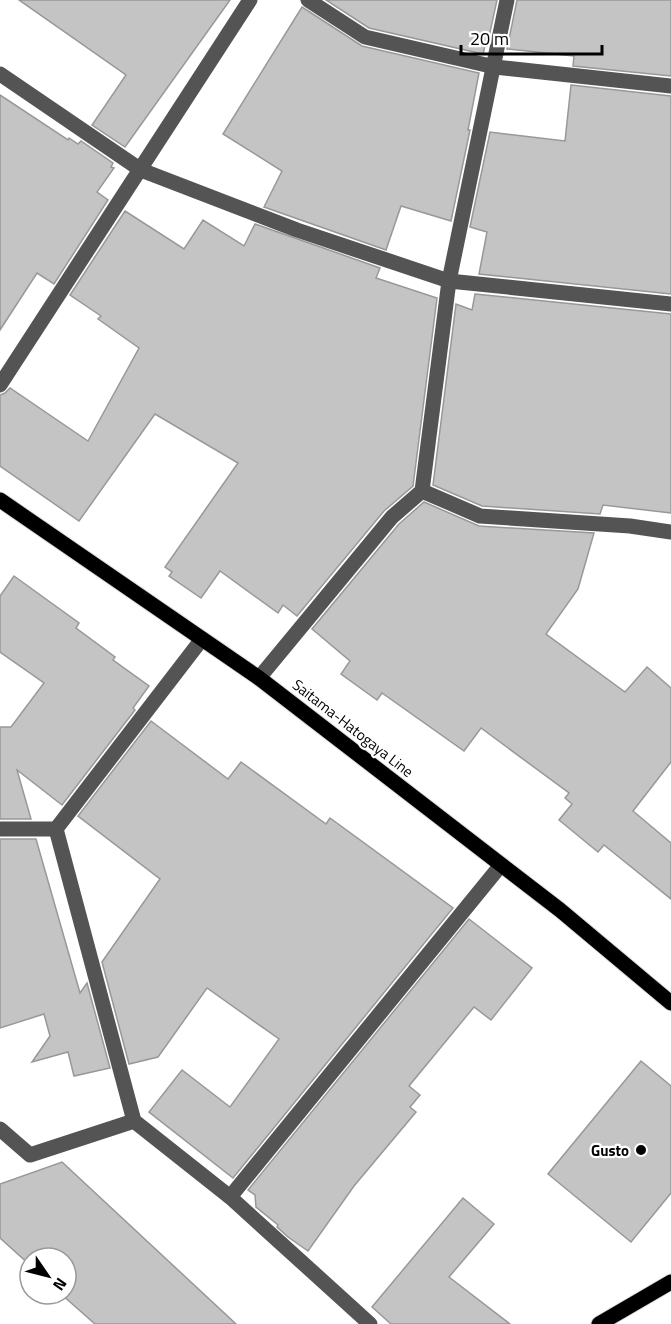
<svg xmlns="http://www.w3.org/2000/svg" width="671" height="1324" font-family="'Titillium Web',sans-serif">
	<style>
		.building { fill: #c4c4c4; stroke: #989898; stroke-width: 1.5 }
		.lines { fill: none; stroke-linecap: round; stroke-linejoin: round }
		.major-casing { stroke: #dbdbdb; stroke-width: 17 }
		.minor { stroke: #545454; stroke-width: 15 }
		.major { stroke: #000; stroke-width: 15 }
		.poi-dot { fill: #000; stroke: #fff; stroke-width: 2 }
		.labels { text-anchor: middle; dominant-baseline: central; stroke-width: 4.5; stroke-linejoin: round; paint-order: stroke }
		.street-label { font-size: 15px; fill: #000; stroke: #fff }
		.poi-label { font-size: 15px; font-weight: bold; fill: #000; stroke: #fff; text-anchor: end }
	</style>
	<rect width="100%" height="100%" fill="#fff"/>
	<g class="building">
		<polygon points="19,0 230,0 125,147 92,125 126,75"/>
		<polygon points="326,0 497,0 487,46 485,46 483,54 369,28"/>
		<polygon points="517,0 671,0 671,76 573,66 574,56 507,49"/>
		<polygon points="302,7 362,46 479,73 468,130 470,130 451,221 401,206 386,250 264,207 282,171 223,134"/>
		<polygon points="571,85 671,96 671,294 479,274 487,232 470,227 490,132 565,141"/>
		<polygon points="0,95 68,140 69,138 78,144 81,141 113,163 111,167 114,168 97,192 108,200 54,284 37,273 0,330"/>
		<polygon points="125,211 184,249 203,220 244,246 255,224 380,268 376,278 437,298 413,486 384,511 297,616 283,605 278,613 220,571 201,598 169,576 172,572 165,567 238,463 155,414 79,521 0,466 0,395 5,393 10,388 88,441 139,348 98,319 101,316 70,295"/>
		<polygon points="475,294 671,314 671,513 603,505 600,514 482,506 433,485 456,304 472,310"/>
		<polygon points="424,502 479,526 594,533 578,589 546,634 625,692 647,667 671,688 671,762 633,811 671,843 671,899 604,845 598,852 559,820 572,804 565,798 569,793 481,728 464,751 382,693 377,700 341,674 350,661 312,629 399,524"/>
		<polygon points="14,576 79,623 76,628 115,657 113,660 149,686 133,708 135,710 62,805 17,770 31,819 0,819 0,727 11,727 44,683 0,652 0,596"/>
		<polygon points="151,721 228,779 241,762 326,824 330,818 453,908 233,1178 149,1112 182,1070 230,1107 279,1039 207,988 158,1057 129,1064 102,962 160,879 78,816"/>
		<polygon points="0,839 36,839 80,993 87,983 110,1068 74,1076 68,1052 32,1062 50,1036 44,1014 0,1028"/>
		<polygon points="469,919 532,968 491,1020 474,1007 409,1086 420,1095 410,1107 416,1112 354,1186 308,1251 288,1237 277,1227 278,1225 256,1207 255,1195 248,1190"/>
		<polygon points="641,1061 671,1086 671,1193 631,1242 548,1174"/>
		<polygon points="62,1162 236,1324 95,1324 61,1294 66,1294 66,1258 30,1258 30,1265 0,1238 0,1184"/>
		<polygon points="463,1198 494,1224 449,1277 510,1324 391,1324 372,1307"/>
	</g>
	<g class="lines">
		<defs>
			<g id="major">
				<polyline points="0,500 259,678 560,910 671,1003"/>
				<polyline points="599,1324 671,1282"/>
			</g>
		</defs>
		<use href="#major" class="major-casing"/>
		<g class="minor">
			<polyline points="308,0 365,37 495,67 671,86"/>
			<polyline points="0,74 141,170 297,230 449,281 671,304"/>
			<polyline points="0,385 250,0"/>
			<polyline points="422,491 480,516 630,526 671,532"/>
			<polyline points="202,639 56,829 134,1121 230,1197 370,1324"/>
			<polyline points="259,678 392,517 422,491 449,281 507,0"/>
			<polyline points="0,829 56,829"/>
			<polyline points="0,1129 30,1155 134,1121"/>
			<polyline points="230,1197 501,865"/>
		</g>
		<use href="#major" class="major"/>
	</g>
	<circle class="poi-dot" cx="641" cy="1150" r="6"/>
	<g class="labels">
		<g class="street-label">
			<text transform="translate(353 728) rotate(38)">Saitama-Hatogaya Line</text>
		</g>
		<g class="poi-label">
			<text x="629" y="1150">Gusto</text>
		</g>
	</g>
	<g transform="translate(48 1276) rotate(125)"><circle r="28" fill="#ffffff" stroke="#999999" stroke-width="1.5"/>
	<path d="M0-4.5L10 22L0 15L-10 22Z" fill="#000000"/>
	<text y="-9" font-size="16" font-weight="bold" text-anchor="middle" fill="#000000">N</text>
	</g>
	<path d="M461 45v9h141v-9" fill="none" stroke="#000000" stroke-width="3"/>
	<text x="470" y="45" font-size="18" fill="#000000" stroke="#ffffff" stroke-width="4.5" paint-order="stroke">20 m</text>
</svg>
